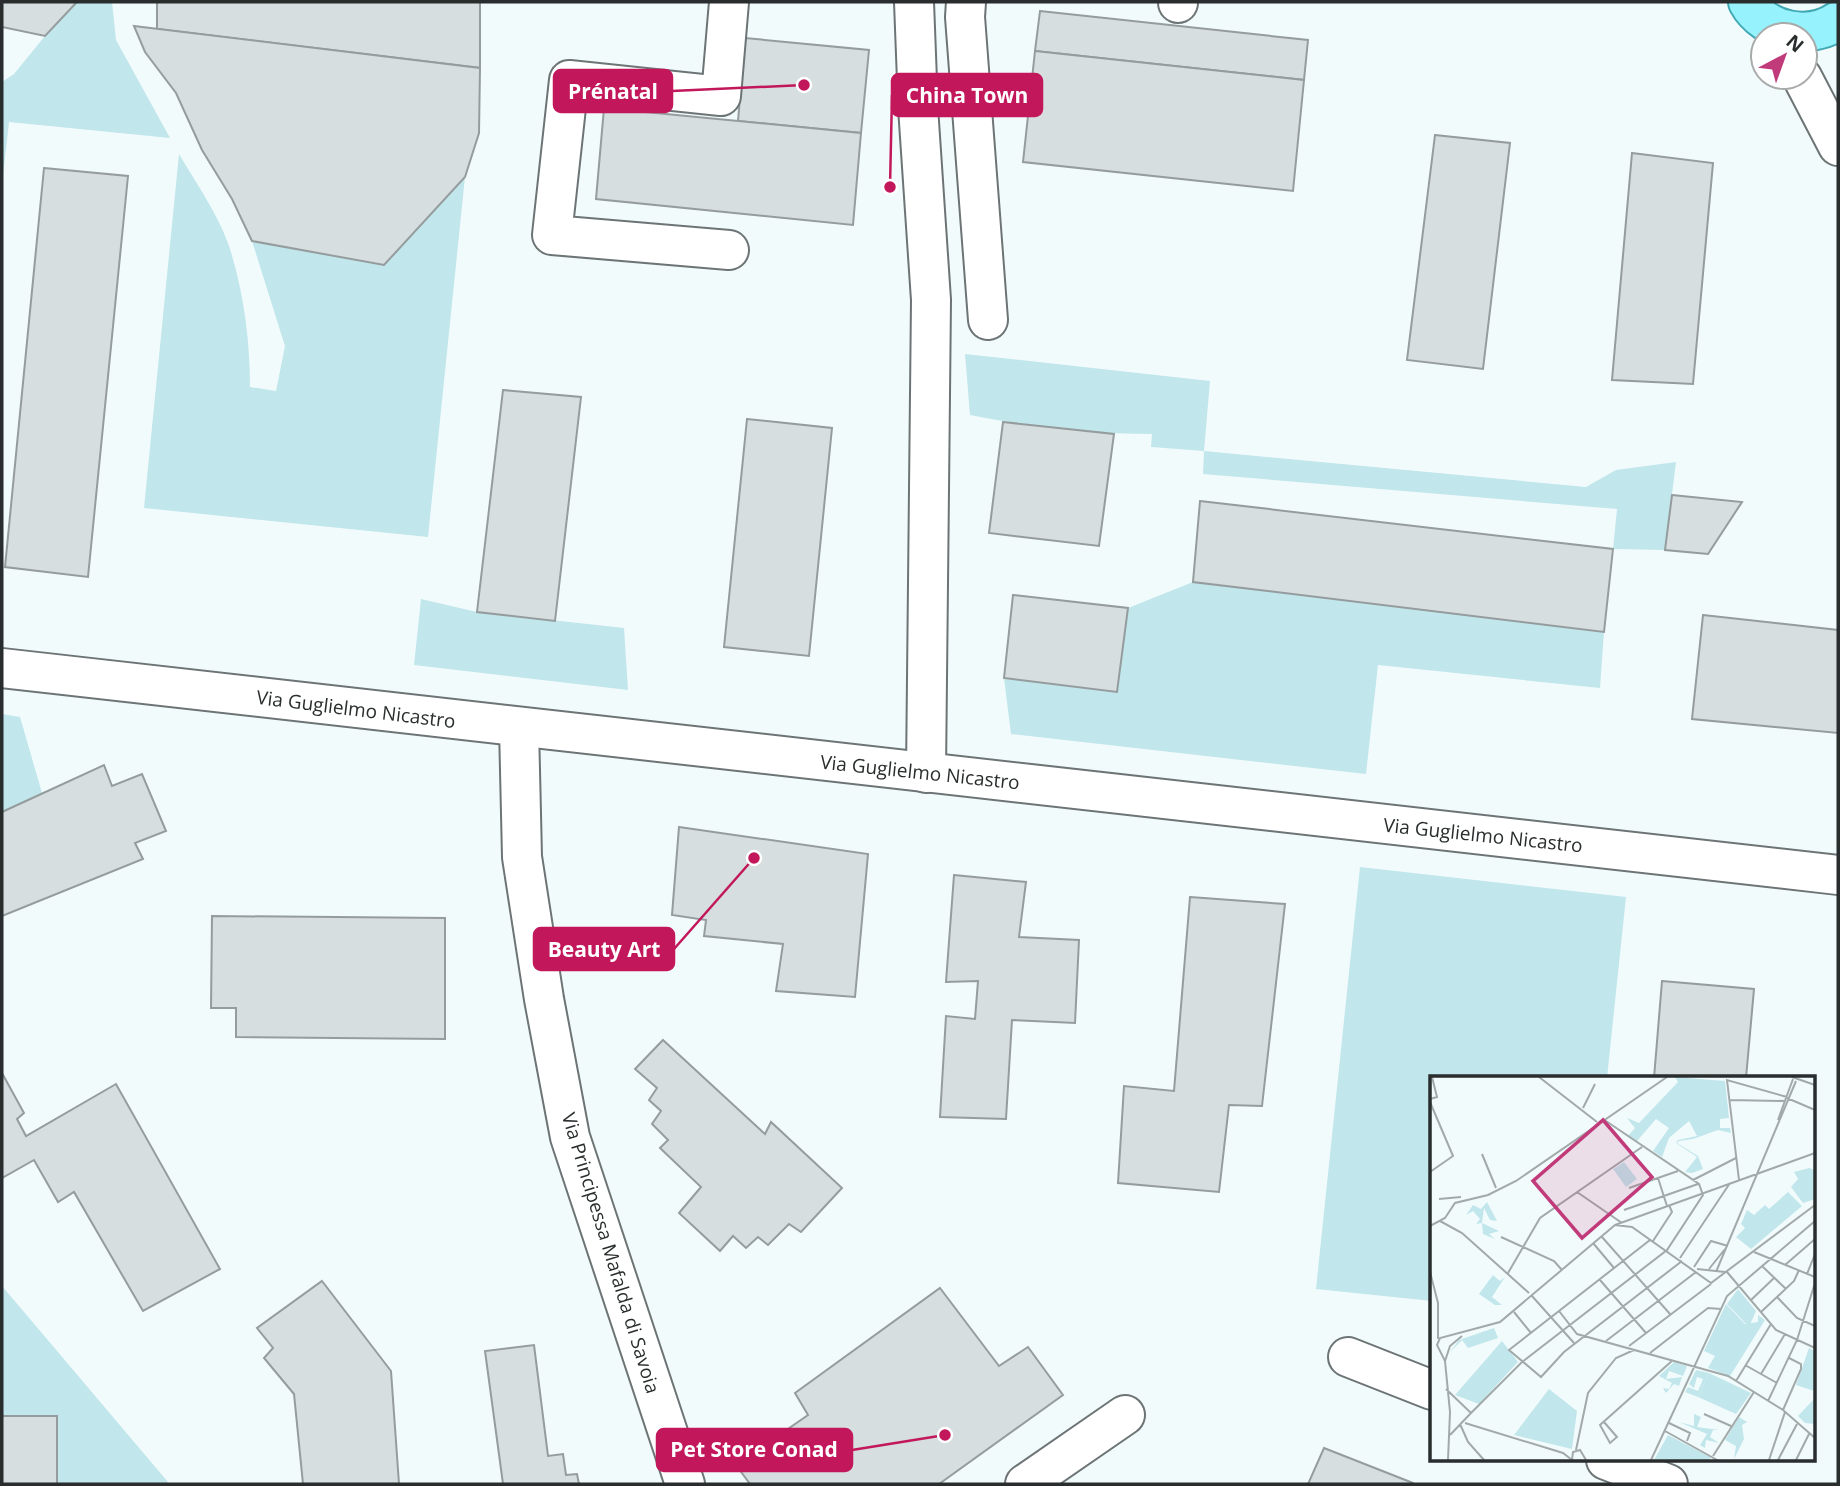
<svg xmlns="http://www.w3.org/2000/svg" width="1840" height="1486" font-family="'Open Sans',sans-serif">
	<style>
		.garden { fill: #c1e6eb }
		.building { fill: #d6dedf; stroke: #959c9d; stroke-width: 2 }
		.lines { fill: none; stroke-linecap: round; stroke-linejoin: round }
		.minor-casing { stroke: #6d7475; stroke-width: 42 }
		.major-casing { stroke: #42a8b4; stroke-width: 42 }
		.minor { stroke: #fff; stroke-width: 38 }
		.major { stroke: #96f3fd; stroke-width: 38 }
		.labels { text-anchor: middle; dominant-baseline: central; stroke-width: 5; stroke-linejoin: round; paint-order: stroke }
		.street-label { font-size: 19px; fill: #292d2d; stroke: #fff }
		.inset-road { fill: none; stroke: #a2a9a9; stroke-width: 2 }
		.view { fill: #c13a7a; fill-opacity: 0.15; stroke: #c13a7a; stroke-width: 3.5 }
		.inset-edge { fill: none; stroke: #292d2d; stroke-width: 3.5 }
		.leader { fill: none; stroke: #c2185b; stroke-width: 2.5 }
		.callout-dot { fill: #c2185b; stroke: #fff; stroke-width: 2.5 }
		.callout { fill: #c2185b; stroke: #c2185b; stroke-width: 2.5 }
		.callout-label { font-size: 21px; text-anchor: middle; font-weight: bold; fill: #fff }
	</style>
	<rect width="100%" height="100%" fill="#f2fbfc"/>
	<g class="garden">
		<polygon points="77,2 112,2 116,40 170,138 9,122 2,185 2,82 14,74 45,36"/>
		<path d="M 179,154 C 196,183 220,217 230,249 C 244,294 250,341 250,387 L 276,391 L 285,346 L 252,241 L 384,265 L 465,177 L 428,537 L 144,508 Z"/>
		<path d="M 965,354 L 1210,381 L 1204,451 L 1586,487 L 1616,470 L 1676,462 L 1665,550 L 1613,549 L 1617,509 L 1203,474 L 1204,451 L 1151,447 L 1152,434 C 1091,434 1029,427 970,415 Z"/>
		<polygon points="1193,582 1604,632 1600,688 1378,665 1366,774 1011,734 1004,678 1117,692 1128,608"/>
		<polygon points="421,599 477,612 624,628 628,690 414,665"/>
		<polygon points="2,714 20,717 42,793 2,812"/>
		<polygon points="1360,867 1626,897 1607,1078 1432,1078 1432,1301 1316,1289"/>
		<polygon points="2,1286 168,1482 166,1484 57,1484 56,1416 2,1416"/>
	</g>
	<g class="building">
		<polygon points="2,2 77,2 45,36 2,27"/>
		<polygon points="157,2 480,2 480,68 157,29"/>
		<polygon points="1040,11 1308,40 1304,80 1035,51"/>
		<polygon points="134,26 480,68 479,133 465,177 384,265 252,241 232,199 202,150 176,93 145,52"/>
		<polygon points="745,38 869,50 861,133 738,121"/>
		<polygon points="1035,51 1304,80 1293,191 1023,162"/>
		<polygon points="604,108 861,133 853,225 596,199"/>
		<polygon points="1435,135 1510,143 1483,369 1407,360"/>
		<polygon points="1632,153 1713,163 1693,384 1612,380"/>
		<polygon points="44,168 128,176 88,577 5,567"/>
		<polygon points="503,390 581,397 555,621 477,612"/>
		<polygon points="747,419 832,428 809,656 724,647"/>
		<polygon points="1003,422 1114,434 1099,546 989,533"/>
		<polygon points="1672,495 1742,502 1708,554 1665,550"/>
		<polygon points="1200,501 1613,549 1604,632 1193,582"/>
		<polygon points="1013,595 1128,608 1117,692 1004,678"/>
		<polygon points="1703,615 1838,630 1838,733 1692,719"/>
		<polygon points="104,765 112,786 142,774 166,831 135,843 143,859 2,916 2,812"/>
		<polygon points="679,827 868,854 855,997 776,991 783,944 704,936 706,920 672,915"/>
		<polygon points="954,875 1026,882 1019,937 1079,940 1075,1023 1012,1020 1006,1119 940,1117 946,1016 975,1019 978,981 946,982"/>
		<polygon points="1190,897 1285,904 1262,1106 1229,1105 1219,1192 1118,1183 1124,1086 1174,1091"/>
		<polygon points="212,916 445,918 445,1039 236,1037 236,1008 211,1008"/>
		<polygon points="1662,981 1754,989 1746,1078 1654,1078"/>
		<polygon points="663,1040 765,1134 771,1122 842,1188 801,1232 789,1224 768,1245 758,1237 746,1248 733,1236 720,1251 679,1213 701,1187 660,1148 668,1140 652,1124 661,1111 649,1100 657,1088 635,1069"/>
		<polygon points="2,1073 24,1113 17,1119 26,1136 116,1084 220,1269 143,1311 74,1192 58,1202 34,1160 2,1178"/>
		<polygon points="322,1281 391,1371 399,1484 303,1484 294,1394 264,1358 273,1348 257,1328"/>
		<polygon points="940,1288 999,1366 1028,1347 1063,1395 939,1484 750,1484 736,1465 808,1415 795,1393"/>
		<polygon points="534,1345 548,1456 563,1454 566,1475 577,1474 579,1484 503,1484 485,1351"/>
		<rect x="2" y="1416" width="55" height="68"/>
		<polygon points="1324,1448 1413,1483 1413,1484 1308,1484"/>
	</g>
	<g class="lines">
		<defs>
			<g id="minor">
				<polyline points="914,2 918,107 931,300 926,773"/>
				<polyline points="966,2 965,17 988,320"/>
				<polyline points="1178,3 1178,2"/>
				<polyline points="1802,77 1838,146"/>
				<polyline points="729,250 552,235 569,80 721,96 729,2"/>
				<polyline points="2,668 1838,875"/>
				<polyline points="519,727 522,857 544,999 570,1137 685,1484"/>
				<polyline points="1348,1357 1432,1390"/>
				<polyline points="1606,1460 1668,1484"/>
				<polyline points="1025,1484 1125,1415"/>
			</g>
			<path id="major" d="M 1748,2 C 1765,33 1810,40 1838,21"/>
		</defs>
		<use href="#minor" class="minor-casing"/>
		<use href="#major" class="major-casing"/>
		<use href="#minor" class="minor"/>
		<use href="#major" class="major"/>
	</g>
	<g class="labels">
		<g class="street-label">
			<text transform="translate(356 709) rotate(7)">Via Guglielmo Nicastro</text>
			<text transform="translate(920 772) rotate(6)">Via Guglielmo Nicastro</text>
			<text transform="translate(1483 835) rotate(6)">Via Guglielmo Nicastro</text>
			<text transform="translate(611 1253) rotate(73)">Via Principessa Mafalda di Savoia</text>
		</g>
	</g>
	<g transform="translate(1430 1076)">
		<rect width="385" height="385" fill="#f2fbfc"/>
		<path d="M 245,1 L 295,5 L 299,42 L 290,43 L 290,52 L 300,52 L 301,57 L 288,54 L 263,63 L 249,65 L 247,67 L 268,80 L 273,93 L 262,97 L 255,96 L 267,81 L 246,67 L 248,64 L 267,60 L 259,45 L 239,62 L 232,81 L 223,75 L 239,52 L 226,43 L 207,65 L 198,60 L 205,52 L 197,42 L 209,47 L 248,6 ZM 379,92 L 385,94 L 385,123 L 373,127 L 361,111 L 368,103 L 364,96 ZM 358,116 L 372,130 L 321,173 L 306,161 L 315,152 L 311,148 L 317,134 L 324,139 L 335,129 L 339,133 ZM 296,228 L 315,248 L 328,246 L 328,239 L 335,244 L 300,300 L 278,292 L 285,280 L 274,275 ZM 72,265 L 88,286 L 49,328 L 25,319 ZM 379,272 L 385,275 L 384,315 L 366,309 ZM 279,297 L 321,317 L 306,338 L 268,321 ZM 119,313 L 147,335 L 142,373 L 84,359 Z" fill="#c1e6eb"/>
		<path d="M 385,322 L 385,348 L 375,347 L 368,340 Z" fill="#c1e6eb"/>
		<path d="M 194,86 L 207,103 L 196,111 L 183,93 ZM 57,126 L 67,145 L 60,144 L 54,132 L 52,147 L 69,155 L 59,158 L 65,163 L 53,158 L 52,147 L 46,148 L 50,143 L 43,135 L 36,139 L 43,129 L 51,133 ZM 63,199 L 70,205 L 75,201 L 62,221 L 72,229 L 65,229 L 49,218 ZM 308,213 L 326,235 L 319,251 L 297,228 ZM 64,252 L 68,262 L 38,272 L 32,264 L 20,276 L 29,264 ZM 244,286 L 257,290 L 253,300 L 239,295 L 236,303 L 252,301 L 249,310 L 244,308 L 236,317 L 233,312 L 239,313 L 242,307 L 229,300 ZM 266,294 L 279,297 L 268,321 L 255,316 L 258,311 L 268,315 L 273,303 L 267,301 L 264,312 L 259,308 ZM 264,338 L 271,341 L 267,351 L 289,354 L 283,354 L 280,361 L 289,367 L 276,364 L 275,372 L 270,369 L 277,358 L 249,346 L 264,350 ZM 309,341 L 317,346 L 312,349 L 314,363 L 304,383 L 306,370 L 295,364 ZM 238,359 L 280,381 L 280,384 L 224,384 Z" fill="#c1e6eb"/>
		<path class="inset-road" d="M 109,1 L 167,46M 362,1 L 385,9M 357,22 L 385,34M 0,23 L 7,21 L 2,1M 299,24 L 355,25M 0,26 L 23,80 L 0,96M 153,32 L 165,8M 348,44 L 363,3M 52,78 L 66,112M 228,102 L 237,130M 263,104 L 306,82M 309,104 L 297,4 L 357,21M 199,112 L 248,95M 147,116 L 192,147M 9,123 L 31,121M 194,134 L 268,108M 10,145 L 32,157 L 99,217M 185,149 L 385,77M 0,150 L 15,142 L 25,127 L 58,119 L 86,105 L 237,1M 71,161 L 124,185 L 132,194M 172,161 L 240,238M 220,164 L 79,274 L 111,301 L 134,276 L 252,185M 223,165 L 242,136 L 239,129M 163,167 L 184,192M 324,176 L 385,201M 250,182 L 300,107M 355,189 L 385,163M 332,190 L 356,213M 264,191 L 281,165 L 298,170M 267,193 L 295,196M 279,193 L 295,173M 0,196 L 8,227 L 8,263M 286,196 L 366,5M 297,196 L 346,254 L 385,272M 78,197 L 110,142 L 212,71M 377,198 L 385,178M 170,204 L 216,257M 102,220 L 144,267M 347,221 L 367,242 L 385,250M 321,224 L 344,202M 129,235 L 147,258 L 298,300 L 353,334 L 385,362M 84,236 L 101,257M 331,236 L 364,205 L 369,194M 176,265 L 266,196M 199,270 L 281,208M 220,277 L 278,232 L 291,233M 15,285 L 7,269 L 10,262 L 70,246 L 185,149 L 202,151 L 281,207 L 385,129M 315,289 L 347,307M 331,298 L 355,258M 306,305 L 341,248M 16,313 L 41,337 L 20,359M 338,325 L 367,264 L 385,207M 353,334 L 371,293 L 371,288 L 359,282M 41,337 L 92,286 L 237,174 L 273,119 L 269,108 L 173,43M 274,338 L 301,350M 174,346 L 187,361 L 180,367 L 170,349 L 243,284M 35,347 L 133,377 L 142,384M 239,347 L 260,357 L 257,365M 30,348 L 38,366 L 54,384M 235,355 L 287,384M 146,374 L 158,317 L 186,282 L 204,274M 283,380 L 324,316M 18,384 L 20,336 L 15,285 L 20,270 L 32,260M 142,384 L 143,376 L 150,374 L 156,384M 221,384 L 297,220 L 385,145M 339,384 L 355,336M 348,384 L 367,348M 366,384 L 379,358"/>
		<path class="view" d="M 173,44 L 222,101 L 152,162 L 103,105 Z"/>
		<rect width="385" height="385" class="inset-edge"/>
	</g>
	<path class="leader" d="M804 85L672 91M890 187L892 95M754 858L674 949M945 1435L852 1450"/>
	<g class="callout-dot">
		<circle cx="804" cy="85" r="7"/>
		<circle cx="890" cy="187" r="7"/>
		<circle cx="754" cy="858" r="7"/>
		<circle cx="945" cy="1435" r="7"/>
	</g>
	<g class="callout">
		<rect x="554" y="70" width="118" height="42" rx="7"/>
		<rect x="892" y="74" width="150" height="42" rx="7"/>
		<rect x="534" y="928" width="140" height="42" rx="7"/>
		<rect x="657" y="1429" width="195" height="42" rx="7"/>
	</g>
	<g class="callout-label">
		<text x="613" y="99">Prénatal</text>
		<text x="967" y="103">China Town</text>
		<text x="604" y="957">Beauty Art</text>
		<text x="754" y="1457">Pet Store Conad</text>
	</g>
	<rect width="1840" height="1486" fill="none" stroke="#292d2d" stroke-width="7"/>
	<g transform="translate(1784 56) rotate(41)"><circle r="33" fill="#ffffff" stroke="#a9abab" stroke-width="2"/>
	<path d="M0-5L12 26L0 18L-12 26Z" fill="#c13a7a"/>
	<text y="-10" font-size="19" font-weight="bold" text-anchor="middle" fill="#292d2d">N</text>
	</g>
</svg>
